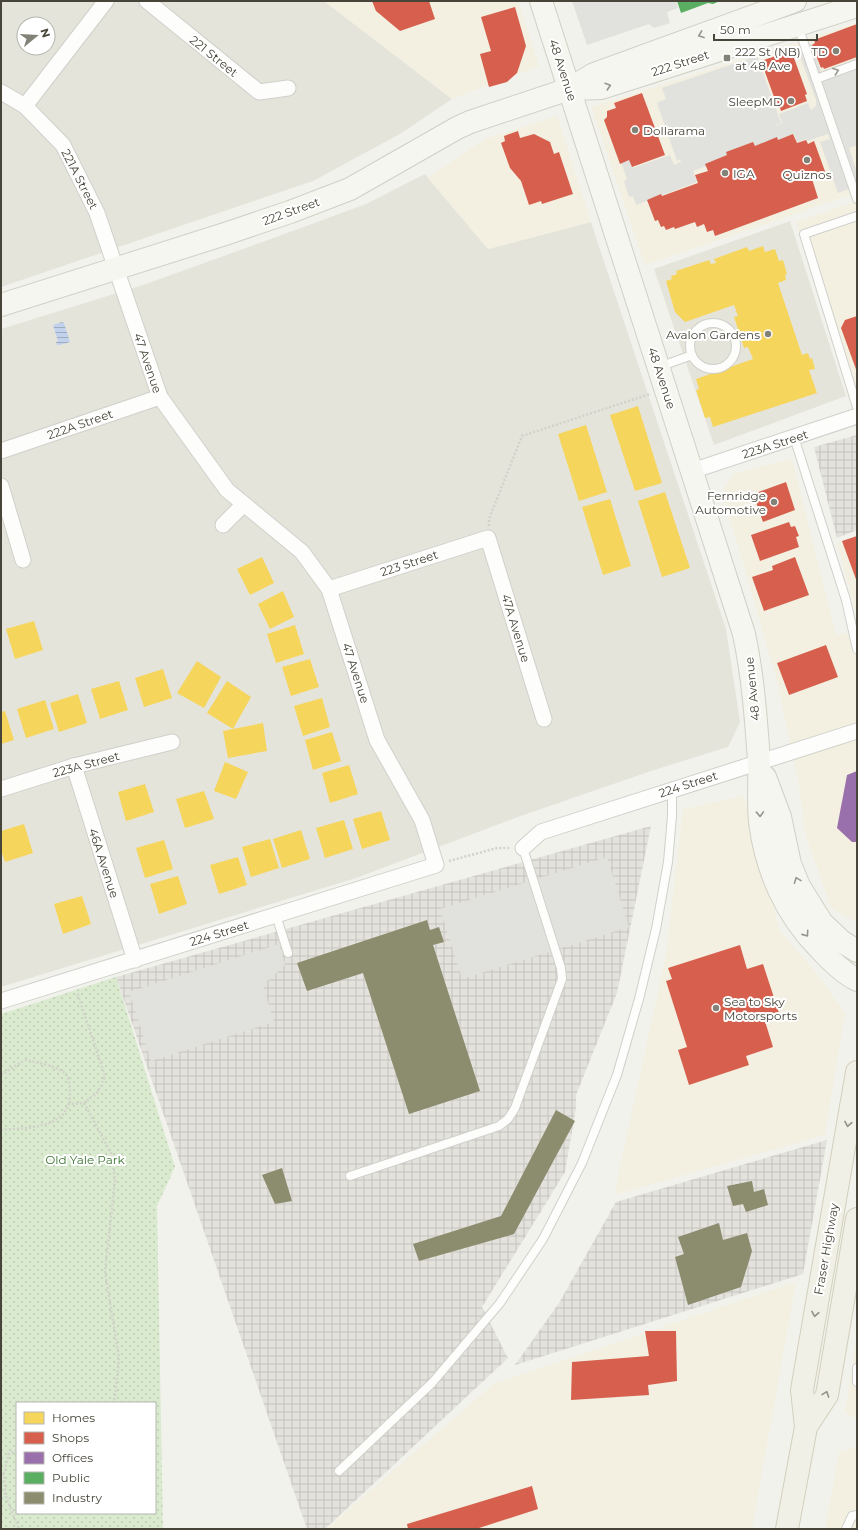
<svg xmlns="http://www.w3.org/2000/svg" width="858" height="1530" font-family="Montserrat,sans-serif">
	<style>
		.residential { fill: #e5e4db; fill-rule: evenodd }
		.commercial { fill: #f3f0e1 }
		.industrial { fill: url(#industrial-grid) }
		.park { fill: url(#park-dots); fill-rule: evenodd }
		.parking { fill: #e1e1dd }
		.water { fill: url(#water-rules) }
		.homes { fill: #f6d55c }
		.shops { fill: #d6604d }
		.offices { fill: #9970ab }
		.public { fill: #5aae61 }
		.industry { fill: #8c8c6e }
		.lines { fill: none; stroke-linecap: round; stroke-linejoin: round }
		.lane-casing { stroke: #d0d0cb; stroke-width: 10 }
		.street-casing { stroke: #d0d0cb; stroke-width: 17 }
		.secondary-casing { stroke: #d0d0c5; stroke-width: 24 }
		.primary-casing { stroke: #d2d0bc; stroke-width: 24 }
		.path { stroke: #d2d2cb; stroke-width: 2.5; stroke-dasharray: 2 2; stroke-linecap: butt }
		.lane { stroke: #fdfdfc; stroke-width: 8 }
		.street { stroke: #fdfdfc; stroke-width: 15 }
		.secondary { stroke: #f6f6f0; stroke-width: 22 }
		.primary { stroke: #f0f0e6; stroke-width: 22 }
		.oneway { stroke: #96958b }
		.oneway2 { stroke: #999891 }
		.oneway3 { stroke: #939287 }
		.poi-dot { fill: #838278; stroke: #fff; stroke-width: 1.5 }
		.labels { text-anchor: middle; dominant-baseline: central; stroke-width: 4; stroke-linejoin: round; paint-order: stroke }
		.poi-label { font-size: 12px; fill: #474539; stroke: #fff; text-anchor: start }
		.street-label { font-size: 12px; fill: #474539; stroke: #fff }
		.park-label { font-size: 12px; fill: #3c7531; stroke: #fff }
	</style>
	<defs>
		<pattern id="industrial-grid" width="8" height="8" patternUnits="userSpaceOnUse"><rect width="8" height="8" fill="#e3e2dd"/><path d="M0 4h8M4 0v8" fill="none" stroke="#c4c3be"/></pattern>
		<pattern id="park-dots" width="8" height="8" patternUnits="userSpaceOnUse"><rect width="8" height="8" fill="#daeacf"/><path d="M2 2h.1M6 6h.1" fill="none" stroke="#bccab2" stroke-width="1.8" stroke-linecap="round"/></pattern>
		<pattern id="water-rules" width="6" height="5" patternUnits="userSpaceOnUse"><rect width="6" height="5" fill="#c2d2ec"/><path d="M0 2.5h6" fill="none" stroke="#9facc0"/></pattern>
	</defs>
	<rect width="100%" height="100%" fill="#f2f2ed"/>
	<g class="residential">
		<path d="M 1,1 L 324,1 L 452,99 L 400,134 L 313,181 L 1,287 ZM 24,24 L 48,24 L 48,48 L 24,48 Z"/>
		<polygon points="425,174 488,249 591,222 726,629 740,722 728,747 651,771 515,818 356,878 1,987 1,329 146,284 279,236 366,204"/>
		<polygon points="790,221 846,396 714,445 654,269"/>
	</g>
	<g class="commercial">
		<polygon points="324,1 518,1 539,66 452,99"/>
		<polygon points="857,23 857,193 645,265 591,107"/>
		<polygon points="557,116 591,222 488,249 428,178 485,139"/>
		<polygon points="857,201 857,396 849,399 796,222"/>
		<polygon points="792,459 836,635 857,630 857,922 831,908 805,833 798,778 776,677 722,491 735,473"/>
		<polygon points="857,536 857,618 837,543"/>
		<polygon points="744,796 780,931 819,976 845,1014 825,1135 614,1195 666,955 683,809"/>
		<polygon points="796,1282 752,1529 326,1529 495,1383"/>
		<polygon points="857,1335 857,1419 845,1412"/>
		<polygon points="857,1446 857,1529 825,1529 839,1452"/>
	</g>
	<g class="industrial">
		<polygon points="857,435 857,530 837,538 814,447"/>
		<polygon points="651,826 617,993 576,1095 576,1108 565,1172 482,1307 508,1358 325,1529 307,1529 116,977"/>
		<polygon points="827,1140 803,1274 515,1365 559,1303 616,1202"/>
	</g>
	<path class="park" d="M 116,977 L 175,1167 L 157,1206 L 163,1529 L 1,1529 L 1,1014 ZM 17,1403 L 155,1403 L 155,1513 L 17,1513 Z"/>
	<g class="parking">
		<polygon points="572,1 676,1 678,8 667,12 670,23 654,28 649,24 587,45"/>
		<polygon points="812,44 821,72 857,59 857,145 849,148 857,172 857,186 838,193 820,142 830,139 828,134 807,141 806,139 797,142 794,134 693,171 697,182 636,205 633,196 629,197 624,181 627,179 621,162 629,159 633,168 670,155 674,165 681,162 680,159 677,161 657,103 666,99 662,88 757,56 781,123 776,125 776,126 782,123 779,114 808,103 811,110 816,106 816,100 797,48"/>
		<polygon points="607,857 629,927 462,979 440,909"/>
		<polygon points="279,944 285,965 263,985 274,1022 151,1061 129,992"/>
	</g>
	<polygon class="water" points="62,322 64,323 70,342 60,345 57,345 56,342 58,341 53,325"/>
	<g class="homes">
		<polygon points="763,246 765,252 775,249 779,261 783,260 787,274 785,275 786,280 778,283 802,355 808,353 810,359 812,358 815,369 809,370 817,393 713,427 710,417 705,418 696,390 699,389 696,379 753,359 748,347 744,348 734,317 738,316 734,305 685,322 675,312 666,281 672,279 671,276 677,274 676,271 709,260 711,264 716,263 714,259 747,247 749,251"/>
		<polygon points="638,406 662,483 635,491 610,415"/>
		<polygon points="586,425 607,492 579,501 558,434"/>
		<polygon points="665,492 690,568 662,577 638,501"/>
		<polygon points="610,499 631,566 603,575 582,507"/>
		<polygon points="262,557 274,583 250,595 237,569"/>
		<polygon points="283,591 294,617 270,629 258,604"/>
		<polygon points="34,621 43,650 15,659 6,629"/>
		<polygon points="295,625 304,654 276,663 267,634"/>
		<polygon points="310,659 319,687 291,696 282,667"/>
		<polygon points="197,661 221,677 204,708 177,693"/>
		<polygon points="163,669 172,698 144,707 135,678"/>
		<polygon points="119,681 128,710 100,719 91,689"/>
		<polygon points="227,681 251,697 233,729 207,713"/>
		<polygon points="78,694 87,723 59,732 50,703"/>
		<polygon points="322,698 330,727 303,736 294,706"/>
		<polygon points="45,700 54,729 26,738 17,709"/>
		<polygon points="5,711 14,740 1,744 1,712"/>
		<polygon points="263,723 267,751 228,758 223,731"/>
		<polygon points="332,732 341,761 313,770 305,740"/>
		<polygon points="225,762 248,772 236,799 214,791"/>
		<polygon points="349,765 358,794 330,803 322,773"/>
		<polygon points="145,784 154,812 126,821 118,792"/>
		<polygon points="204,791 214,819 185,828 176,799"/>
		<polygon points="381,811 390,840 362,849 353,819"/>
		<polygon points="344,820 353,849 325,858 316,828"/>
		<polygon points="24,824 33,853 5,862 1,850 1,831"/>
		<polygon points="301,830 310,859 282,868 273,839"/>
		<polygon points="270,839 279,868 251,877 242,847"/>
		<polygon points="164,840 173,869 145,878 136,848"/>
		<polygon points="238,857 247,885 219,894 210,865"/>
		<polygon points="178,876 187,904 159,914 150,884"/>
		<polygon points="82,896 91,924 63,934 54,904"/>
	</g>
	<g class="shops">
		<polygon points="372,1 429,1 435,19 400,31 376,11"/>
		<polygon points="515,7 526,46 517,73 507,82 489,87 480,54 491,51 481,17"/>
		<polygon points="857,24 857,57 824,69 823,67 821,68 812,45 815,43 814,40"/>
		<polygon points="792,47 796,57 794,58 807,94 805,95 807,101 781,111 780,108 778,108 761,61 783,53 782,51"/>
		<polygon points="642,93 665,155 632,167 629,160 620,164 604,120 607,117 607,111 616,108 614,103"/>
		<polygon points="518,131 520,138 534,134 550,142 554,154 559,152 573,194 542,204 541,201 529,205 521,181 510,168 501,143 505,141 504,136"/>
		<polygon points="793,134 797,143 806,140 808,144 814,141 826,174 812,179 818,198 715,236 713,230 707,232 704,224 697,227 695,222 675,229 674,227 666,230 664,226 661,227 658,220 655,221 647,200 661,194 662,196 698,183 695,175 708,171 705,164 727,155 726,152 753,142 755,146 777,137 778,140"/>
		<polygon points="857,316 857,372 841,328 845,320"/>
		<polygon points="786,482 795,510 763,522 753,494"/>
		<polygon points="789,522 791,527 795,526 799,536 796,537 799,547 760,561 751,535"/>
		<polygon points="857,536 857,582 842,541"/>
		<polygon points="795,557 809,595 764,611 752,577 773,570 772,566"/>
		<polygon points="826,645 838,677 789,695 777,663"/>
		<polygon points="740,945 747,969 763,964 779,1013 764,1018 773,1047 746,1056 749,1065 689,1085 678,1050 687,1047 666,981 672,979 668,968"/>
		<polygon points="645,1331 676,1331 677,1381 648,1385 649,1395 571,1400 572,1362 649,1356"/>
		<polygon points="532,1486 538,1509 476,1529 408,1529 407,1524"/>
	</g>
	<polygon class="offices" points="857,771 857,842 852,842 837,828 847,775"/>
	<polygon class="public" points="677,1 720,1 713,4 708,3 681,13"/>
	<g class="industry">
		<polygon points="427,920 430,930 439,927 444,942 433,945 480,1091 409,1114 363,973 307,991 297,963"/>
		<polygon points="556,1110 575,1121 514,1234 419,1261 413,1244 501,1216"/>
		<polygon points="282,1168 292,1201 275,1204 262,1175"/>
		<polygon points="752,1181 754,1192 764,1189 768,1205 746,1212 743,1204 733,1206 727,1186"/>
		<polygon points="719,1223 723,1240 747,1233 752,1251 741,1287 688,1305 675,1257 684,1254 678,1237"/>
	</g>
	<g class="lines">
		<defs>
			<g id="lane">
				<polyline points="798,26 857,199"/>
				<polyline points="816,79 857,64"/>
				<polyline points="857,216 804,234 857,407"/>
				<circle cx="713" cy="346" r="23"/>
				<polyline points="659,367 692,355"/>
				<polyline points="794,437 846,600 857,649"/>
				<polyline points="276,915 288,953"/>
				<polyline points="350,1176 499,1126 508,1119 515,1108 562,979 561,968 523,848"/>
				<polyline points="857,1368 857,1382"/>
				<polyline points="339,1471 432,1383 500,1303 543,1239 582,1163 617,1075 639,999 656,929 668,862 672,816 672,790"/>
				<polyline points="846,1529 852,1516 857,1515"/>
			</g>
			<g id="street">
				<polyline points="147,1 259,92 288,88"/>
				<polyline points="1,92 25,106 63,145 97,213 160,397 227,490 302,552 329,589 377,740 422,820 436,865 1,1001"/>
				<polyline points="25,106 106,1"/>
				<polyline points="1,451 160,397"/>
				<polyline points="692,471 857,416"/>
				<polyline points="1,486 23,560"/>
				<polyline points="223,525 244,504"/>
				<polyline points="329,589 488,538 544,719"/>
				<polyline points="74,766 135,960"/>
				<polyline points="1,789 74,766 172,742"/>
				<polyline points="523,848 541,832 857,731"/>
			</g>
			<g id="secondary">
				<path d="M 541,1 L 744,634 C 753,676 756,719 759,761 C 760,781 758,802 760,822 C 766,870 786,915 820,949 C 831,961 843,973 857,980"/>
				<polyline points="570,89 601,88 857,6"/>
				<polyline points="1,305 225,234 290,212 350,189 457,128 470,122 569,89 594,74 795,1"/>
				<polyline points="765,777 780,817 790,864 799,886 822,923 841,941 857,951"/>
			</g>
			<g id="primary">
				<polyline points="806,1427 827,1395 857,1219"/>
				<polyline points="787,1529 806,1427 802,1390 857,1072"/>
			</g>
		</defs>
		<use href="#lane" class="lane-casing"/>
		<use href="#street" class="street-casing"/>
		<use href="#secondary" class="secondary-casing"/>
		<use href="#primary" class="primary-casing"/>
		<g class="path">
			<polyline points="489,526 489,519 522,436 650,394"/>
			<polyline points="449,861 497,848 510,848"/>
			<path d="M 1,1075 L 25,1060 C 35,1062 63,1067 67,1076 C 71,1084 70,1096 69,1104"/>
			<polyline points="84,1103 112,1155 115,1180 105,1272 119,1358 115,1397 113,1403"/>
			<path d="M 1,1130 C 19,1128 42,1129 57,1119 C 63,1116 66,1110 69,1104 L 84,1103 L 98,1092 L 105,1076 L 77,992"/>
			<polyline points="17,1450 9,1454 4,1473 5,1494 19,1529"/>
		</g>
		<use href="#lane" class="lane"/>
		<use href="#street" class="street"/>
		<use href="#secondary" class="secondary"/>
		<use href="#primary" class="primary"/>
	</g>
	<defs><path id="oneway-chevron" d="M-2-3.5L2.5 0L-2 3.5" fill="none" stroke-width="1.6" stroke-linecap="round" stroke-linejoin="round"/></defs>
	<g class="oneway">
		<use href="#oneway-chevron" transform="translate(701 35) rotate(160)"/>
		<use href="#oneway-chevron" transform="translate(608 86) rotate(-18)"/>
		<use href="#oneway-chevron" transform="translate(760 814) rotate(88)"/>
		<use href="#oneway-chevron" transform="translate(797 880) rotate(-111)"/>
		<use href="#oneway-chevron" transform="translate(806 934) rotate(55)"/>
	</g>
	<use class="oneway2" href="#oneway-chevron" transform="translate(836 71) rotate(-20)"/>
	<g class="oneway3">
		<use href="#oneway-chevron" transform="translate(848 1124) rotate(100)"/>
		<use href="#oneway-chevron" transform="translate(815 1314) rotate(100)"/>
		<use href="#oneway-chevron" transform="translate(826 1394) rotate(-70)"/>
	</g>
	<g class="poi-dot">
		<circle cx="836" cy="51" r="4"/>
		<rect x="723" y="54" width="8" height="8" rx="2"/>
		<circle cx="791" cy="101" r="4"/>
		<circle cx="635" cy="130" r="4"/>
		<circle cx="807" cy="160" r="4"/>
		<circle cx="725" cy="173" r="4"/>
		<circle cx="768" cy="334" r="4"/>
		<circle cx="774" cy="502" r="4"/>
		<circle cx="716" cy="1008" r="4"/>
	</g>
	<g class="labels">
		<g class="poi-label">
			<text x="735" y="51">222 St (NB)<tspan x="735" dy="14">at 48 Ave</tspan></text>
			<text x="828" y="51" text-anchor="end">TD</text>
			<text x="783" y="101" text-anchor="end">SleepMD</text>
			<text x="643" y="130">Dollarama</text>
			<text x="733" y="173">IGA</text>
			<text x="807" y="174" text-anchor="middle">Quiznos</text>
			<text x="760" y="334" text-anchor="end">Avalon Gardens</text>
			<text x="766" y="495" text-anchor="end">Fernridge<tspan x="766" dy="14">Automotive</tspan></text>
			<text x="724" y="1001">Sea to Sky<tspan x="724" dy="14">Motorsports</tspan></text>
		</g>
		<g class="street-label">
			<text transform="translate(214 56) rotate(39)">221 Street</text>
			<text transform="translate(680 63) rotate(-18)">222 Street</text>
			<text transform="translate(563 70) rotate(72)">48 Avenue</text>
			<text transform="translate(80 179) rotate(63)">221A Street</text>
			<text transform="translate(291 211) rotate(-20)">222 Street</text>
			<text transform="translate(148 363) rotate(71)">47 Avenue</text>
			<text transform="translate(662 378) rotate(72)">48 Avenue</text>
			<text transform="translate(80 424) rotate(-19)">222A Street</text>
			<text transform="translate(775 444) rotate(-18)">223A Street</text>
			<text transform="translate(409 563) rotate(-18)">223 Street</text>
			<text transform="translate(516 628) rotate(73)">47A Avenue</text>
			<text transform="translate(356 673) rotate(72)">47 Avenue</text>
			<text transform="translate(752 689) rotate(-96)">48 Avenue</text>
			<text transform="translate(86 764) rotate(-15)">223A Street</text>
			<text transform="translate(688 784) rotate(-18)">224 Street</text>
			<text transform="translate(104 863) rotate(72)">46A Avenue</text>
			<text transform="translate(219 933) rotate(-17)">224 Street</text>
			<text transform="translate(826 1249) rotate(-80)">Fraser Highway</text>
		</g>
		<g class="park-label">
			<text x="85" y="1159">Old Yale Park</text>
		</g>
	</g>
	<rect width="858" height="1530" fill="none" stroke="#474539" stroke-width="4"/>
	<rect x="16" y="1402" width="140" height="112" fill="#ffffff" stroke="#b5b5b0"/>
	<rect x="24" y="1412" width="20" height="12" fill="#f6d55c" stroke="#b5b5b0"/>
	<text x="52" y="1422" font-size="12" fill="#474539">Homes</text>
	<rect x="24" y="1432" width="20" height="12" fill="#d6604d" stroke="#b5b5b0"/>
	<text x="52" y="1442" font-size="12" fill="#474539">Shops</text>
	<rect x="24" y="1452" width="20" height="12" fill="#9970ab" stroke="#b5b5b0"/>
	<text x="52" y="1462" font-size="12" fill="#474539">Offices</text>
	<rect x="24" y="1472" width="20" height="12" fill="#5aae61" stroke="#b5b5b0"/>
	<text x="52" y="1482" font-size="12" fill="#474539">Public</text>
	<rect x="24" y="1492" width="20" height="12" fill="#8c8c6e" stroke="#b5b5b0"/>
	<text x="52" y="1502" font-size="12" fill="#474539">Industry</text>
	<g transform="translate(36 36) rotate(72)"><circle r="19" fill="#ffffff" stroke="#b5b5b0"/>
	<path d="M0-3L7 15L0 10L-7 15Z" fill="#838278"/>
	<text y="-6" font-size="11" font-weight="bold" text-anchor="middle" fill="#474539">N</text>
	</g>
	<path d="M714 34v6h103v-6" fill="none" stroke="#474539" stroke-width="2"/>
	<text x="720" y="34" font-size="12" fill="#474539" stroke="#ffffff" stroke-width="3" paint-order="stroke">50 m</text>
</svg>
